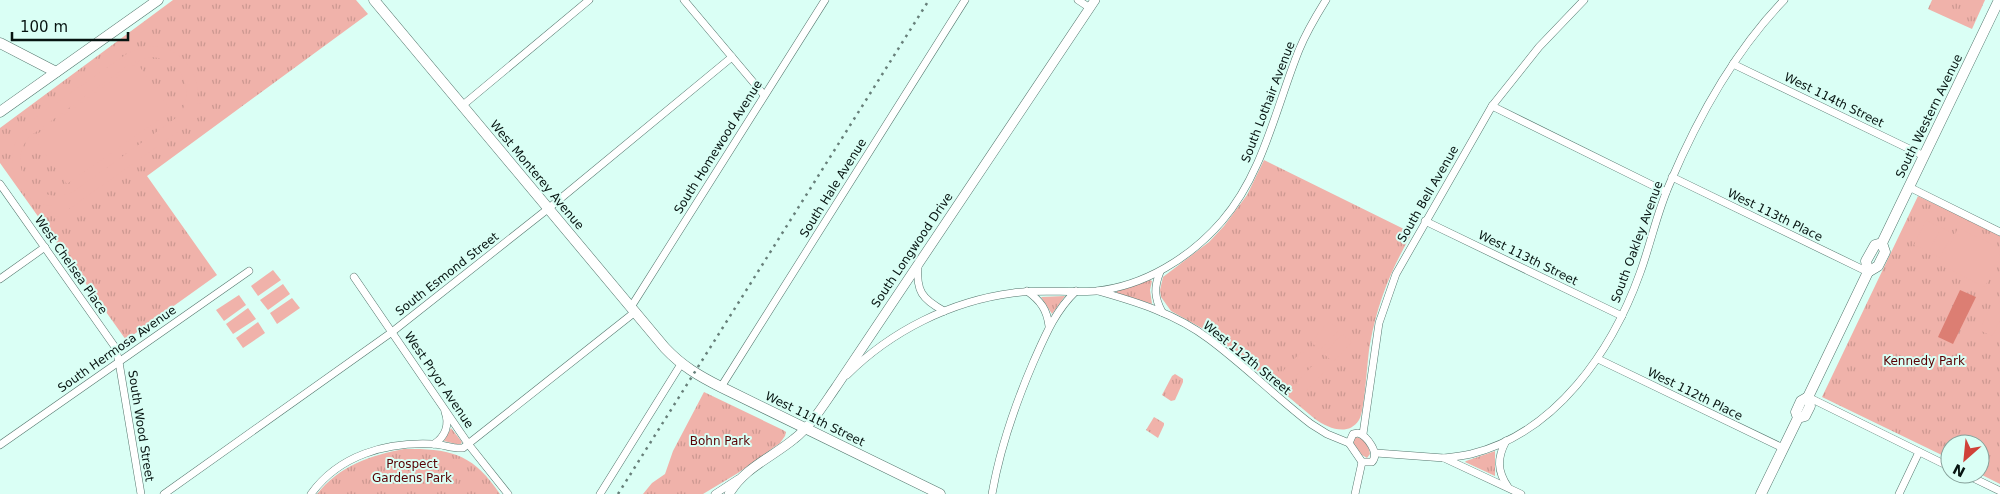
<svg xmlns="http://www.w3.org/2000/svg" width="2000" height="494" font-family="'DejaVu Sans',sans-serif">
	<style>
		.grass { fill: url(#grass-tufts) }
		.garden { fill: #f0b2aa; fill-rule: evenodd }
		.water { fill: #dc7e73 }
		.lines { fill: none; stroke-linecap: round; stroke-linejoin: round }
		.minor-casing { stroke: #54766d; stroke-width: 8 }
		.tertiary-casing { stroke: #54766d; stroke-width: 10 }
		.secondary-casing { stroke: #54766d; stroke-width: 11 }
		.minor { stroke: #fff; stroke-width: 7 }
		.tertiary { stroke: #fff; stroke-width: 9 }
		.secondary { stroke: #fff; stroke-width: 10 }
		.rail { stroke: #677f79; stroke-width: 2.5; stroke-dasharray: 2.5 5; stroke-linecap: butt }
		.labels { text-anchor: middle; dominant-baseline: central; stroke-width: 4; stroke-linejoin: round; paint-order: stroke }
		.street-label { font-size: 12px; fill: #071411; stroke: #dafff5 }
		.park-label { font-size: 12px; fill: #580003; stroke: #dafff5 }
	</style>
	<defs>
		<pattern id="grass-tufts" width="24" height="20" patternUnits="userSpaceOnUse" patternTransform="scale(1.25)"><rect width="24" height="20" fill="#f0b2aa"/><path d="M3 7l-1-3M5 7V3M7 7l1-3M15 17l-1-3M17 17v-4M19 17l1-3" fill="none" stroke="#cc9891"/></pattern>
	</defs>
	<rect width="100%" height="100%" fill="#dafff5"/>
	<g class="grass">
		<polygon points="173,0 356,0 368,14 147,176 217,275 126,340 0,163 0,128"/>
		<polygon points="1932,0 1985,0 1972,29 1928,9"/>
		<path d="M 1264,160 L 1412,233 C 1391,270 1378,301 1370,344 C 1367,359 1365,412 1359,420 C 1348,437 1328,428 1315,419 L 1214,335 L 1171,311 L 1161,297 L 1160,290 L 1163,277 L 1209,242 L 1224,226 L 1247,195 Z"/>
		<polygon points="1918,196 2000,235 2000,484 1980,474 1980,444 1950,444 1950,459 1822,397"/>
		<polygon points="1150,280 1152,281 1150,290 1152,304 1117,293 1117,291"/>
		<polygon points="1065,296 1052,314 1041,297"/>
		<polygon points="1175,374 1183,379 1183,382 1175,400 1171,401 1162,395 1172,376"/>
		<polygon points="704,392 783,430 786,432 785,436 780,443 738,473 703,494 643,494 652,483 665,474 673,451"/>
		<polygon points="1154,417 1164,423 1164,425 1158,438 1146,430"/>
		<polygon points="451,428 462,442 460,445 444,441"/>
		<path d="M 1356,437 C 1364,438 1369,446 1370,454 L 1367,458 L 1362,455 L 1354,444 L 1353,440 Z"/>
		<path d="M 404,449 C 451,448 473,454 500,494 L 317,494 C 339,466 371,455 404,449 Z"/>
		<polygon points="1495,451 1495,476 1465,462 1466,461"/>
	</g>
	<g class="garden">
		<path d="M 145,46 C 180,44 202,72 197,104 L 200,103 L 207,111 L 55,219 L 49,210 L 52,206 C 8,201 0,149 30,121 L 128,53 ZM 150,57 C 181,58 196,89 180,115 L 73,192 C 37,208 4,168 29,137 L 130,64 Z"/>
		<polygon points="137,63 171,111 67,184 33,137"/>
		<polygon points="1926,220 1937,226 1925,250 1914,245"/>
		<polygon points="1941,227 1952,233 1940,258 1929,252"/>
		<polygon points="1958,228 2000,248 2000,254 1985,287 1940,265"/>
		<polygon points="273,270 281,280 258,296 251,286"/>
		<polygon points="283,284 290,294 268,310 260,300"/>
		<polygon points="239,295 246,305 224,321 216,310"/>
		<polygon points="292,298 300,308 277,324 270,313"/>
		<polygon points="1992,305 2000,309 2000,321 1992,336 1979,330"/>
		<polygon points="248,308 256,319 233,334 226,324"/>
		<polygon points="1329,321 1339,330 1320,350 1311,342"/>
		<polygon points="258,322 265,333 243,348 236,338"/>
		<polygon points="1342,334 1352,342 1333,362 1324,354"/>
		<polygon points="1302,351 1311,359 1292,380 1283,371"/>
		<polygon points="1315,363 1324,372 1305,392 1296,383"/>
	</g>
	<polygon class="water" points="1960,290 1976,297 1953,344 1938,337"/>
	<g class="lines">
		<defs>
			<g id="minor">
				<polyline points="684,0 764,95"/>
				<polyline points="1078,0 1090,8"/>
				<polyline points="1733,64 1924,156"/>
				<polyline points="463,105 589,0"/>
				<polyline points="1492,106 1666,192"/>
				<polyline points="1672,177 1868,272"/>
				<polyline points="0,184 115,347 119,362 141,494"/>
				<polyline points="1909,187 2000,232"/>
				<polyline points="1425,221 1622,316"/>
				<path d="M 918,266 C 916,291 922,299 944,311"/>
				<path d="M 1160,272 C 1154,287 1154,297 1162,312"/>
				<polyline points="354,277 469,445 508,494"/>
				<polyline points="0,279 45,247"/>
				<path d="M 1027,291 C 1041,301 1047,310 1049,326"/>
				<path d="M 1098,291 C 1137,302 1176,314 1209,339 C 1244,365 1276,397 1311,424 L 1327,434 L 1349,443"/>
				<polyline points="631,307 825,0"/>
				<polyline points="1598,359 1783,448"/>
				<path d="M 847,375 C 891,331 951,301 1013,293 C 1040,289 1068,293 1096,291 C 1144,286 1190,258 1222,221 C 1263,174 1276,107 1299,50 C 1306,33 1316,16 1326,0"/>
				<polyline points="721,387 965,0"/>
				<polyline points="1808,397 1950,467"/>
				<path d="M 1358,433 C 1367,436 1380,453 1372,462 L 1362,462 L 1349,443 L 1353,434 Z"/>
				<polyline points="1363,434 1379,323 1396,274 1492,106 1539,47 1584,0"/>
				<path d="M 1506,441 C 1497,458 1497,471 1508,487"/>
				<path d="M 434,444 C 445,437 450,425 445,412"/>
				<polyline points="0,445 249,271"/>
				<polyline points="1376,453 1444,458 1521,494"/>
				<path d="M 1444,458 C 1453,457 1462,456 1471,454 C 1556,433 1612,351 1640,273 C 1651,243 1657,212 1670,183 C 1698,117 1734,52 1784,0"/>
				<polyline points="1965,474 2000,491"/>
				<polyline points="164,494 392,332 549,208 732,57"/>
				<path d="M 311,494 C 339,455 386,442 432,444 C 443,444 452,449 463,448 L 635,312"/>
				<polyline points="600,494 681,364"/>
				<polyline points="715,494 738,479"/>
				<path d="M 992,494 C 1000,448 1015,405 1033,363 C 1045,336 1055,311 1076,291"/>
				<polyline points="1355,494 1362,462"/>
				<polyline points="1899,494 1919,452"/>
			</g>
			<path id="tertiary" d="M 729,494 C 744,468 771,458 794,439 C 811,426 824,404 836,387 L 1095,0"/>
			<g id="secondary">
				<path d="M 374,0 L 665,348 C 682,366 699,376 721,387 L 940,494"/>
				<polyline points="0,43 56,72"/>
				<polyline points="0,112 158,0"/>
				<polyline points="1868,272 1878,266 1885,252 1882,243 1999,0"/>
				<polyline points="1798,418 1805,416 1810,406 1808,397"/>
				<polyline points="1761,494 1798,418 1796,412 1801,401 1808,397 1868,272 1866,261 1875,245 1882,243"/>
			</g>
		</defs>
		<use href="#minor" class="minor-casing"/>
		<use href="#tertiary" class="tertiary-casing"/>
		<use href="#secondary" class="secondary-casing"/>
		<use href="#minor" class="minor"/>
		<use href="#tertiary" class="tertiary"/>
		<use href="#secondary" class="secondary"/>
		<polyline class="rail" points="618,494 929,0"/>
	</g>
	<g class="labels">
		<g class="street-label">
			<text transform="translate(1834 100) rotate(26)">West 114th Street</text>
			<text transform="translate(1268 102) rotate(-69)">South Lothair Avenue</text>
			<text transform="translate(1929 116) rotate(-64)">South Western Avenue</text>
			<text transform="translate(718 147) rotate(-58)">South Homewood Avenue</text>
			<text transform="translate(537 175) rotate(50)">West Monterey Avenue</text>
			<text transform="translate(833 188) rotate(-58)">South Hale Avenue</text>
			<text transform="translate(1428 194) rotate(-60)">South Bell Avenue</text>
			<text transform="translate(1775 215) rotate(26)">West 113th Place</text>
			<text transform="translate(1637 242) rotate(-70)">South Oakley Avenue</text>
			<text transform="translate(912 250) rotate(-56)">South Longwood Drive</text>
			<text transform="translate(1528 258) rotate(26)">West 113th Street</text>
			<text transform="translate(71 265) rotate(55)">West Chelsea Place</text>
			<text transform="translate(447 274) rotate(-38)">South Esmond Street</text>
			<text transform="translate(117 349) rotate(-35)">South Hermosa Avenue</text>
			<text transform="translate(1247 358) rotate(39)">West 112th Street</text>
			<text transform="translate(439 380) rotate(56)">West Pryor Avenue</text>
			<text transform="translate(1695 394) rotate(26)">West 112th Place</text>
			<text transform="translate(815 419) rotate(26)">West 111th Street</text>
			<text transform="translate(141 426) rotate(81)">South Wood Street</text>
		</g>
		<g class="park-label">
			<text x="1924" y="361">Kennedy Park</text>
			<text x="720" y="441">Bohn Park</text>
			<text x="412" y="464">Prospect<tspan x="412" dy="14">Gardens Park</tspan></text>
		</g>
	</g>
	<g transform="translate(1965 459) rotate(207)"><circle r="24" fill="#dafff5" stroke="#86a19a"/>
	<path d="M0-4L9 19L0 12L-9 19Z" fill="#d04239"/>
	<text y="-8" font-size="14" font-weight="bold" text-anchor="middle" fill="#071411">N</text>
	</g>
	<path d="M12 32v8h116v-8" fill="none" stroke="#071411" stroke-width="2.5"/>
	<text x="20" y="32" font-size="15" fill="#071411" stroke="#dafff5" stroke-width="4" paint-order="stroke">100 m</text>
</svg>
